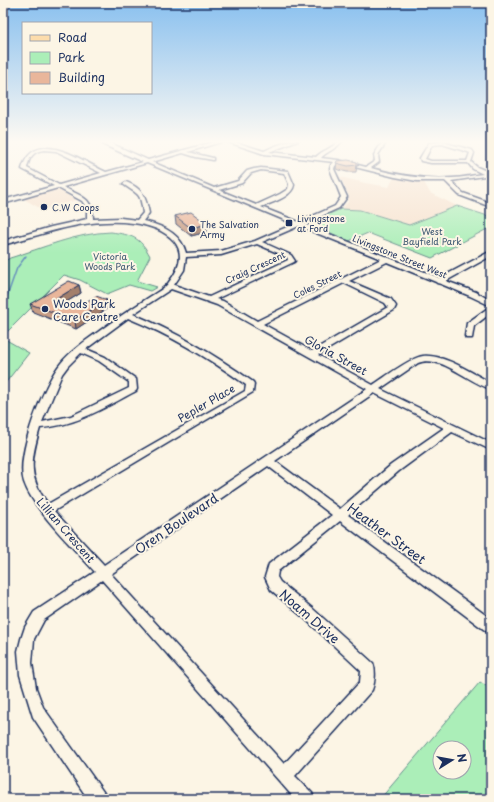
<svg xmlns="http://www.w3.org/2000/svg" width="494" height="802" font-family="'Playpen Sans',sans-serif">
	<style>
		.built { fill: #f6e2cf }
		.green { fill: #abeeb8; stroke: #638e8b; fill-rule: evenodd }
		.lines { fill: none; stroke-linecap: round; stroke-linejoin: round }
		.stream { stroke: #6891bc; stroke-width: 1.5 }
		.minor-casing { stroke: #1b2f5e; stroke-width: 3 }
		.major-casing { stroke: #1b2f5e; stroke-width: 3 }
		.minor { fill: #fcf5e5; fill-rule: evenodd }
		.major { fill: #fcdcac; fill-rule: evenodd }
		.wall { fill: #c89d85; stroke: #1b2f5e }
		.shaded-wall { fill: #a37f6c; stroke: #1b2f5e }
		.building { fill: #e9b69b; stroke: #1b2f5e }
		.poi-dot { fill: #1b2f5e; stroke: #fcf5e5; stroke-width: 1.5 }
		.labels { text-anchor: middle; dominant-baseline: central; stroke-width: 4; stroke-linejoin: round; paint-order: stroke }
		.far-poi-label { font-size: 9px; fill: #1b2f5e; stroke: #fcf5e5; text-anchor: start }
		.far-park-label { font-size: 9px; fill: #385570; stroke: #fcf5e5 }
		.far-street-label { font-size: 9px; fill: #1b2f5e; stroke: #fcf5e5 }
		.poi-label { font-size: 11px; fill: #1b2f5e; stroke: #fcf5e5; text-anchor: start }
		.street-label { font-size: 11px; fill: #1b2f5e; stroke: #fcf5e5 }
		.near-street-label { font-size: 13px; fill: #1b2f5e; stroke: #fcf5e5 }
	</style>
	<rect width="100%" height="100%" fill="#fcf5e5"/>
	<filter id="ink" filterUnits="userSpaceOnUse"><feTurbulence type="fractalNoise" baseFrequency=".025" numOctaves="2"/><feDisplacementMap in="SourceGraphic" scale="8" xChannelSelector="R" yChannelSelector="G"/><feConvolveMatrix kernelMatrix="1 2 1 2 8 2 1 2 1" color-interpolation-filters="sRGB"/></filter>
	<g filter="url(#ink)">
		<g class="built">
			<polygon points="340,177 365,183 389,187 394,177 424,182 430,193 457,206 409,225 360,210 341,209 348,202 349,196"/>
			<polygon points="57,189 77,200 43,210 24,199"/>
		</g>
		<g class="green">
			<polygon points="457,206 491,217 491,227 432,258 368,233 349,241 308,223 341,209 360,210 409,225"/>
			<path d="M 111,232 C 132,235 140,237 150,256 L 137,281 L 157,287 L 150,291 L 129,285 L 107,294 L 80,280 L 64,275 L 3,336 L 3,262 L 10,258 C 43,248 76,233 111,232 Z"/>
			<polygon points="3,338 29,353 3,386"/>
			<path d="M 480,682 L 491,689 L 491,799 L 380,799 ZM 440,748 L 464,748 L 464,772 L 440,772 Z"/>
		</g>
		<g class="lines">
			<polyline class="stream" points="3,308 17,268 26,256"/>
			<defs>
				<g id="minor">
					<path d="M 101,141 L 106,141 L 148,160 L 217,141 L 224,141 L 188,152 L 213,158 L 213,160 L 196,157 L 183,153 L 152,162 L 214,188 L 238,181 L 247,171 L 254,169 L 261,168 L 288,171 L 294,185 C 292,197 271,203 261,207 L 299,222 L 335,206 L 341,197 L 330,169 L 331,165 L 334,162 L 264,154 L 225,141 L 232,141 L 264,151 C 274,146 286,141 298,141 L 269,152 L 316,157 C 322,150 332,149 338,141 L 342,141 C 337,149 327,151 321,158 L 338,160 L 366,167 L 375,161 L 374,155 L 383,141 L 387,141 L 378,155 L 379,162 L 371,168 C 397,175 425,180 452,178 C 462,178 473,175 483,174 L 473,169 L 468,163 L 431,163 L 421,161 L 420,158 L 429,143 L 442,142 L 472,150 L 474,153 L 471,162 L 477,167 L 491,173 L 491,175 L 451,181 L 463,193 L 491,203 L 491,207 L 459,195 L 445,181 L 417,181 L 395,177 L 339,163 L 335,166 L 334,169 L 347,197 L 339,208 L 304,224 L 440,278 L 491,251 L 491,256 L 446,281 L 476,292 L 491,301 L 491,306 L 470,296 L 441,284 L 437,283 L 436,282 L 387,262 L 349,281 L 391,299 L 396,306 L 394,310 L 318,355 L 373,385 C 384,378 411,357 423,356 C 444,354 472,373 491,383 L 491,389 C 469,383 441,354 418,363 L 380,389 L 491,443 L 491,450 L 452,432 L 399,471 L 348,515 L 491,619 L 491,633 L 486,631 L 340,521 L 278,571 L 277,577 L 280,582 L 313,609 L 373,663 C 376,671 375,682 372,690 L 295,776 L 312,793 L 314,799 L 295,799 L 102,580 L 44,620 L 34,639 L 32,663 L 36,688 L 43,707 L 104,793 L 106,799 L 88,799 L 33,717 L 20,675 L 18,651 L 21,639 L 25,627 L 34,612 L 95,572 C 74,548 34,511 24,482 C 15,456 44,383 61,363 C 71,351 85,341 98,332 C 114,320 131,309 148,298 C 155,293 165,289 169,282 C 179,269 185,254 174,241 C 163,229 148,225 133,223 C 87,217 47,233 3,245 L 3,241 L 51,227 L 87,219 L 87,208 L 82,201 L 58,188 L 3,204 L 3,200 L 54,186 L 22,169 C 34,126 81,160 106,172 L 143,162 L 104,145 ZM 442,144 L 468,152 L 470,153 L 467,161 L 431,161 L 425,159 L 432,145 ZM 44,150 L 56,151 L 101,173 L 59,185 L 27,168 C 29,158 33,151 44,150 ZM 147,163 L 294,224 L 255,241 L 221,251 L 186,253 C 181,233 161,225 143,221 L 149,213 C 146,197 142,188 126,182 L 123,184 C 139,196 140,191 143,213 L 137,220 L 121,218 L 93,219 C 93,197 80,196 63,187 ZM 261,170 L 284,173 L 289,184 L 288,189 L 280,194 L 256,205 L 219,190 L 242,183 L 251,173 ZM 299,226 L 381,259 L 257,321 L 223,301 L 216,299 L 294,262 L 295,261 L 291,255 L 262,242 ZM 257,244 L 287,257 L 288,260 L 209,297 L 174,285 L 184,270 L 186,257 L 221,255 ZM 344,283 L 385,303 L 388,307 L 312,351 L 263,324 ZM 171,289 L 217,305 L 367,389 L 104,565 L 54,511 L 253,392 L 254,384 L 253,382 C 215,355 176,332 133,314 ZM 128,318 C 170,335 209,358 246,385 L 245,391 L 48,504 C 27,477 31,459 40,428 C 76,426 106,407 136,391 L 137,389 L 136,379 L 105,357 L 86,349 ZM 81,353 L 99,361 L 129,382 L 129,388 L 71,416 L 42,422 L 62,374 L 68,366 ZM 374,393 L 444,428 L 391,465 L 340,509 L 275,461 ZM 268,466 L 332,515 L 269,564 L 265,577 L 271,590 L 303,617 L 361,671 L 360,682 L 284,764 L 111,574 Z"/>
					<polygon points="488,308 491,308 491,313 474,326 472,338 466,338 465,336 467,323"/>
				</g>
				<polygon id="major" points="3,141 7,141 5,145 3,146"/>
			</defs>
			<use href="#minor" class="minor-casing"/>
			<use href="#major" class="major-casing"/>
			<use href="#minor" class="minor"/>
			<use href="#major" class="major"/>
		</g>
		<g class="wall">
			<polygon points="337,161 357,165 356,172 347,172 336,169"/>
			<polygon points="175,216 207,232 191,236 176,224"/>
			<polygon points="79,285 81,293 63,304 71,308 108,308 76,329 33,312 30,304"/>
		</g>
		<g class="shaded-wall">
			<polygon points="207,224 207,232 191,236 191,228"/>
			<polygon points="79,285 81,293 55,309 53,301"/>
			<polygon points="107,300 108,308 76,329 75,320"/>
		</g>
		<g class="building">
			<polygon points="348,160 357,162 357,165 348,166 336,163 337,161"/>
			<polygon points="191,212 207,224 191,228 175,216"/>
			<polygon points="69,281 79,285 53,301 71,308 77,307 96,296 107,300 75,320 30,304"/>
		</g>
	</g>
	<linearGradient id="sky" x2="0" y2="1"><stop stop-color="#89c0ef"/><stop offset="0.56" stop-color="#fefaf3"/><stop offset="1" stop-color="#fefaf3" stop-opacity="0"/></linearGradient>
	<rect width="494" height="253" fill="url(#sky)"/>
	<g class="poi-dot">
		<circle cx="44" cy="207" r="4"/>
		<rect x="285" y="219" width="8" height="8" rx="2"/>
		<circle cx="192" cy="229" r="4"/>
		<circle cx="45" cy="309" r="4"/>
	</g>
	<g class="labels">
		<g class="far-poi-label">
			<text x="52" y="207">C.W Coops</text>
			<text x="297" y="218">Livingstone<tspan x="297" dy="10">at Ford</tspan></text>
			<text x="200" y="224">The Salvation<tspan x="200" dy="10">Army</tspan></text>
		</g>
		<g class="far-park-label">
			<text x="432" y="231">West<tspan x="432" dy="10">Bayfield Park</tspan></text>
			<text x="110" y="256">Victoria<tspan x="110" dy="10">Woods Park</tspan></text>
		</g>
		<g class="far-street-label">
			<text transform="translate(400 256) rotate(22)">Livingstone Street West</text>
			<text transform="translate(255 267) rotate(-25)">Craig Crescent</text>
			<text transform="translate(317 284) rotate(-26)">Coles Street</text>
		</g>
		<g class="poi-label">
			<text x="53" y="303">Woods Park<tspan x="53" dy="13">Care Centre</tspan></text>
		</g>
		<g class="street-label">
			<text transform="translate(336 355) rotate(29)">Gloria Street</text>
			<text transform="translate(206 403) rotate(-30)">Pepler Place</text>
			<text transform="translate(66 530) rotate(49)">Lillian Crescent</text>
		</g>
		<g class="near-street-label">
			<text transform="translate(176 523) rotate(-34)">Oren Boulevard</text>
			<text transform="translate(387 533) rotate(36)">Heather Street</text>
			<text transform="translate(310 616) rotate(41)">Noam Drive</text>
		</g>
	</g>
	<rect width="494" height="802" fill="none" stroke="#fcf5e5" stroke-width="16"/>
	<rect x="8" y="8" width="478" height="786" fill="none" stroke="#1b2f5e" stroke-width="1.5" filter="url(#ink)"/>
	<rect x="22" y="22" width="130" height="72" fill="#fcf5e5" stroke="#a2a6af"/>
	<rect x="30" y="35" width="20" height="6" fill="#fcdcac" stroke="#a2a6af"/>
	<text x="58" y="42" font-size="12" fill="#1b2f5e">Road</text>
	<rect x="30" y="52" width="20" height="12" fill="#abeeb8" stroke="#a2a6af"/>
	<text x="58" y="62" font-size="12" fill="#1b2f5e">Park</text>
	<rect x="30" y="72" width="20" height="12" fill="#e9b69b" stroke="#a2a6af"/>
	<text x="58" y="82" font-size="12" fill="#1b2f5e">Building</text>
	<g transform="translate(452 760) rotate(79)"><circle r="19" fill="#fcf5e5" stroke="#a2a6af"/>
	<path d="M0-3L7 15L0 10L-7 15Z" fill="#1b2f5e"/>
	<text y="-6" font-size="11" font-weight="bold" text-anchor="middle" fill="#1b2f5e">N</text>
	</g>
</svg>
